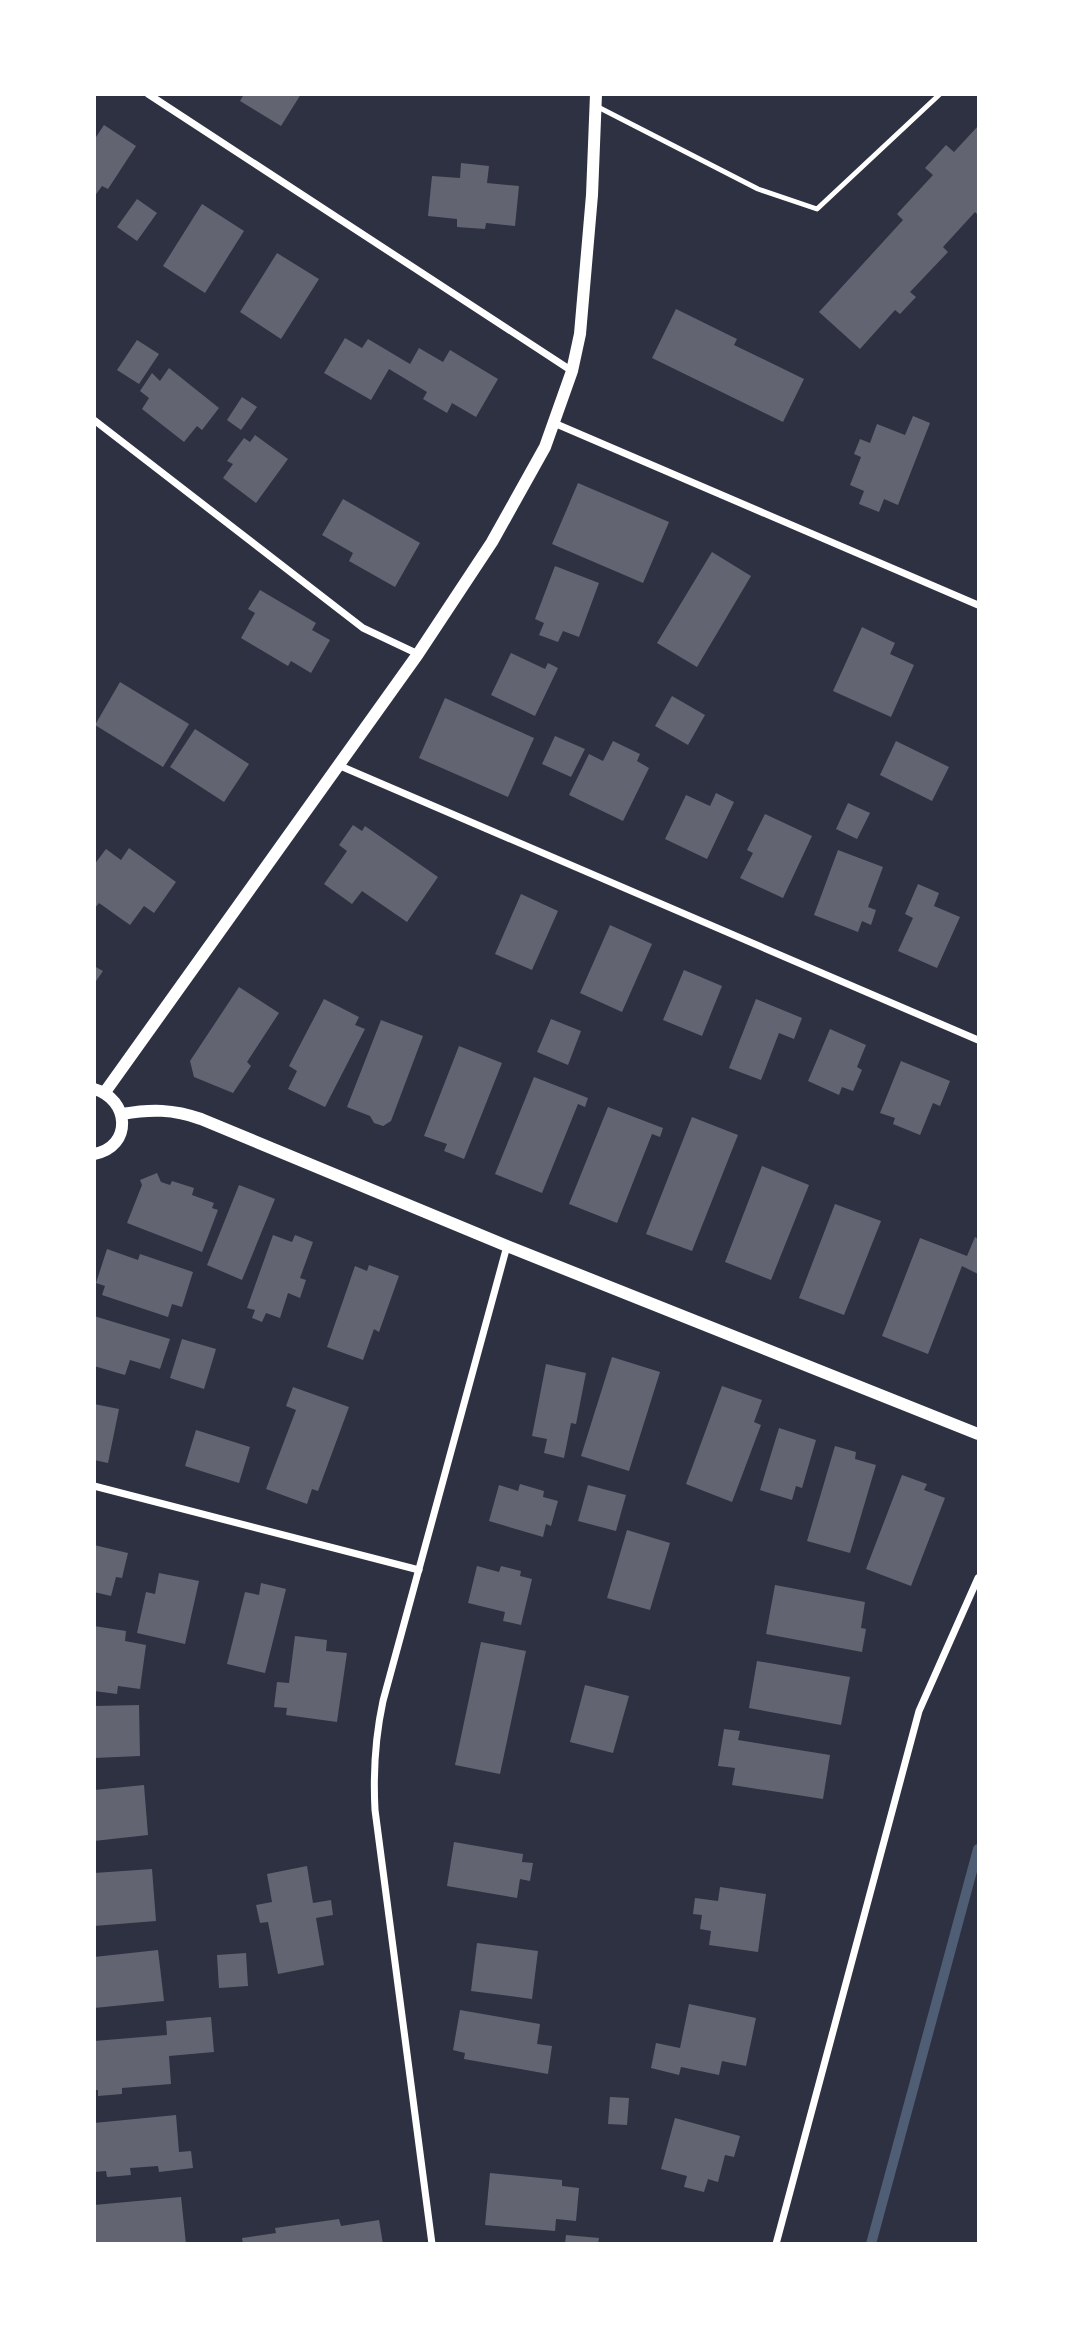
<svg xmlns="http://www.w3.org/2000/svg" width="1073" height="2338" font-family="'IBM Plex Serif',serif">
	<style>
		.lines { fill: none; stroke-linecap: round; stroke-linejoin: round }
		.stream { stroke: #4f5d75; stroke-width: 10 }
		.building { fill: #626471 }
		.service { stroke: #fff; stroke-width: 5 }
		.minor { stroke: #fff; stroke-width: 7 }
		.tertiary { stroke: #fff; stroke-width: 12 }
	</style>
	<rect width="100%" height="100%" fill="#2d3142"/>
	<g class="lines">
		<polyline class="stream" points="871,2244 978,1849"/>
	</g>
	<g class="building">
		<polygon points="244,94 301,94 281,126 240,101"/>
		<polygon points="104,125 136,146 108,189 102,186 94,197 94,140"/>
		<polygon points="978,126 978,215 975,212 943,247 948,252 910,292 916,297 900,314 895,310 860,349 819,312 903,220 897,214 933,175 925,168 946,145 954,152"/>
		<polygon points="461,163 489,166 487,183 519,186 515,226 486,223 485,229 457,227 457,219 428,216 432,176 460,178"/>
		<polygon points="137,199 157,213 137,241 117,227"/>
		<polygon points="202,204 244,231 205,293 163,266"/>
		<polygon points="277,253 319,279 281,339 240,312"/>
		<polygon points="676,309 737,339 734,345 804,379 783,422 652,358"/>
		<polygon points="345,338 362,348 368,339 410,364 419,348 443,362 450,350 498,379 476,417 452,403 447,413 423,399 427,392 389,369 371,400 324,373"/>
		<polygon points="137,340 159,354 139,384 117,370"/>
		<polygon points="169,368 219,408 202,430 197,426 184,442 142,409 149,398 140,391 152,373 160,381"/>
		<polygon points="242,397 257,407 241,430 227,420"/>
		<polygon points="913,416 930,423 898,505 884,499 879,512 859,504 864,491 850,485 861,457 854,454 860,439 870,443 877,424 905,435"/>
		<polygon points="255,435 288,459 256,503 223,478 233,464 227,461 244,438 250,442"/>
		<polygon points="578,483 669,522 643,583 552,544"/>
		<polygon points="343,499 420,543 395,587 349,561 353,553 322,535"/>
		<polygon points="712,552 751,576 697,667 657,643"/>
		<polygon points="555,566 599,583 579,637 563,631 558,642 539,635 544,623 535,619"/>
		<polygon points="260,590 316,623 312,630 330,640 311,673 291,661 288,666 241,638 255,613 248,609"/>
		<polygon points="862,627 895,643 890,654 914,665 891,717 833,691"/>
		<polygon points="511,653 545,669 548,663 558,668 535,716 491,695"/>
		<polygon points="120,682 189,724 163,767 95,725"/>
		<polygon points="672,696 705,715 688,745 655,726"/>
		<polygon points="445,698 534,738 508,797 419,758"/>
		<polygon points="195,729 249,764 224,802 170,767"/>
		<polygon points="555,736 585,749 571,777 542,764"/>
		<polygon points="613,741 640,754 637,761 649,768 623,821 569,795 589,754 603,761"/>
		<polygon points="896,741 949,767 932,801 880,775"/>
		<polygon points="716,793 734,802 707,859 665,839 686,795 710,806"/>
		<polygon points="848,803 870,813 857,839 836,829"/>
		<polygon points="765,814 812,836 783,898 740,878 753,853 747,850"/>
		<polygon points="353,825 362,831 365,826 438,877 407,922 362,891 352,904 324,884 347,851 339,845"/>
		<polygon points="129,848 176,882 154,913 144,906 130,925 99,903 94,909 94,865 106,849 121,860"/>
		<polygon points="838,850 883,867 868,907 876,910 871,925 862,921 858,932 814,915"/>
		<polygon points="918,884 939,893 934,906 960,917 937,968 898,951 913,918 905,914"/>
		<polygon points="521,894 558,911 532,970 495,954"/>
		<polygon points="610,925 652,944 622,1012 580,993"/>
		<polygon points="94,966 103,971 94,984"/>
		<polygon points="684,970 722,986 702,1036 663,1020"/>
		<polygon points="239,987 279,1013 247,1062 251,1066 233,1093 194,1077 190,1061"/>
		<polygon points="324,999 359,1017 355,1025 365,1029 325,1107 288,1089 297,1071 289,1066"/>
		<polygon points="756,999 802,1018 794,1039 779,1033 761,1080 729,1068"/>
		<polygon points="551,1019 581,1031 568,1065 537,1052"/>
		<polygon points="381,1020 423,1036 391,1121 383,1126 374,1123 370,1116 347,1107"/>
		<polygon points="830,1029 866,1045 857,1067 862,1070 853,1091 842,1087 839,1095 808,1081"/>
		<polygon points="459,1046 502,1063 464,1159 444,1151 447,1144 424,1136"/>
		<polygon points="901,1061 950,1081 940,1106 933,1103 920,1135 893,1124 895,1118 880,1113"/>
		<polygon points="534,1077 588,1098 585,1107 578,1104 542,1193 495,1174"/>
		<polygon points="608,1107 663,1128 660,1137 652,1134 617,1223 569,1204"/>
		<polygon points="692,1117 738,1135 692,1251 646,1234"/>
		<polygon points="762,1166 809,1185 771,1280 725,1262"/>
		<polygon points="157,1173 161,1182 170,1185 172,1181 194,1188 192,1195 214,1203 212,1208 218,1210 202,1252 127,1223 142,1185 140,1180"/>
		<polygon points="239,1185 275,1199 242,1280 207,1265"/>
		<polygon points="835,1204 881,1221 844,1315 799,1298"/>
		<polygon points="273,1235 292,1242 295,1235 313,1242 300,1278 306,1280 300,1298 288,1293 280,1318 266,1313 262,1322 252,1318 255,1310 247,1308"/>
		<polygon points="975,1237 978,1239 978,1274 962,1266 928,1354 882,1336 920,1238 967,1256"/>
		<polygon points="107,1249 138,1260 140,1254 193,1272 182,1307 172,1304 168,1317 102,1295 105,1286 96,1283"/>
		<polygon points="369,1265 399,1276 379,1332 374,1329 363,1360 327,1347 355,1266 367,1271"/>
		<polygon points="94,1316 170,1339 160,1369 130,1360 125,1375 94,1366"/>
		<polygon points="182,1339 216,1349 204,1389 170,1378"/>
		<polygon points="612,1357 660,1372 629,1471 581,1456"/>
		<polygon points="546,1364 586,1373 576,1424 571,1423 564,1458 544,1453 547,1439 532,1436"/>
		<polygon points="722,1386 762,1400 754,1422 761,1425 732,1502 686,1484"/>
		<polygon points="293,1387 349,1407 318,1491 312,1489 307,1504 266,1489 296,1410 286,1406"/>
		<polygon points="94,1404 119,1409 108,1463 94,1460"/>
		<polygon points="779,1428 816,1440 802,1488 796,1486 792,1500 760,1490"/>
		<polygon points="196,1430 250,1447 239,1483 185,1466"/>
		<polygon points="835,1446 856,1452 855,1459 876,1465 850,1553 807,1541"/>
		<polygon points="902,1475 927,1484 924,1490 945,1498 911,1586 866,1569"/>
		<polygon points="520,1484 544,1491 543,1497 558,1501 551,1526 546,1524 543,1537 489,1521 499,1485 518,1491"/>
		<polygon points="588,1485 626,1495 616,1531 578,1521"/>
		<polygon points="627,1530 670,1543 650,1610 607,1598"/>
		<polygon points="94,1545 128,1553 122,1578 116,1577 111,1596 94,1592"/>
		<polygon points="477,1566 499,1572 501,1566 521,1571 520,1576 532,1579 521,1625 503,1621 505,1612 468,1603"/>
		<polygon points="159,1573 199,1581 185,1644 137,1633 146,1592 155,1594"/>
		<polygon points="261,1583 286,1589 265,1673 227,1664 245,1592 259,1595"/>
		<polygon points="775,1585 865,1602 861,1628 866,1629 862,1652 766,1634"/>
		<polygon points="94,1626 126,1631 125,1641 146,1645 140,1689 118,1686 117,1694 94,1691"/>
		<polygon points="295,1636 327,1640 326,1651 347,1653 337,1722 286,1715 287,1708 274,1707 277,1682 289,1683"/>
		<polygon points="481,1642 526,1651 500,1774 455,1765"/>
		<polygon points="757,1661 850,1677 841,1725 749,1708"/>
		<polygon points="585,1685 629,1696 613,1753 570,1742"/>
		<polygon points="139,1705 140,1756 94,1758 94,1706"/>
		<polygon points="724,1729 740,1731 738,1740 830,1755 823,1799 732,1785 735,1768 718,1766"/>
		<polygon points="144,1785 148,1835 94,1841 94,1790"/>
		<polygon points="454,1842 523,1854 522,1862 533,1863 530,1881 520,1879 517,1898 447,1886"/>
		<polygon points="307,1866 313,1903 331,1900 333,1915 316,1918 324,1965 278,1974 268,1922 260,1923 256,1905 272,1902 267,1874"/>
		<polygon points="152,1869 156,1921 94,1926 94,1873"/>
		<polygon points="720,1887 766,1894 758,1952 709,1945 711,1931 700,1929 702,1915 693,1914 695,1898 718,1901"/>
		<polygon points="477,1943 538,1951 532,1999 471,1991"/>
		<polygon points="158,1950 164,2001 94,2008 94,1957"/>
		<polygon points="246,1953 248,1986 219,1988 217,1955"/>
		<polygon points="689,2004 756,2018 746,2066 722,2061 719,2075 681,2067 679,2075 651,2068 656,2043 680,2048"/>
		<polygon points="460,2010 540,2024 537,2044 552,2046 548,2074 464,2059 465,2053 453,2050"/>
		<polygon points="211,2017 214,2052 169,2056 171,2084 122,2088 122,2094 98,2096 98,2090 94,2090 94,2041 167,2035 166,2021"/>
		<polygon points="610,2097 629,2098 627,2125 608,2124"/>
		<polygon points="176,2115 179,2152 191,2151 193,2168 159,2172 158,2166 130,2168 131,2175 107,2177 106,2171 94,2172 94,2123"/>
		<polygon points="675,2118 740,2136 734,2157 725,2155 718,2182 708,2179 704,2192 684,2187 687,2176 661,2169"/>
		<polygon points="490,2173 562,2180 562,2186 579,2188 576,2221 556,2219 555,2231 485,2225"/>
		<polygon points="181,2197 186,2244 94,2244 94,2205"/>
		<polygon points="339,2219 341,2226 379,2220 383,2244 243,2244 242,2238 276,2233 275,2228"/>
		<polygon points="566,2235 599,2238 598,2244 565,2244"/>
	</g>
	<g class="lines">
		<polyline class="service" points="596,106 758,189 817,209 940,94"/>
		<g class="minor">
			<polyline points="148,94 572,371"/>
			<polyline points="94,420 363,628 418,654"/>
			<polyline points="554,423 978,605"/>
			<polyline points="338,765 978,1040"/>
			<polyline points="94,1486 419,1570"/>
			<path d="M 432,2244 L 375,1810 C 373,1772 375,1738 383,1701 L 507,1246"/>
			<polyline points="776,2244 919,1711 978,1578"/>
		</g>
		<g class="tertiary">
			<path d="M 94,1089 C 130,1099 133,1147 94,1154"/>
			<polyline points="105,1092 418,654 492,542 545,447 572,371 580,334 592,195 596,94"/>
			<path d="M 122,1114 C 151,1109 173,1109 201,1119 L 507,1246 L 978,1434"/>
		</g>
	</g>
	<rect width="1073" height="2338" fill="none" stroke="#ffffff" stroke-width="192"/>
</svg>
